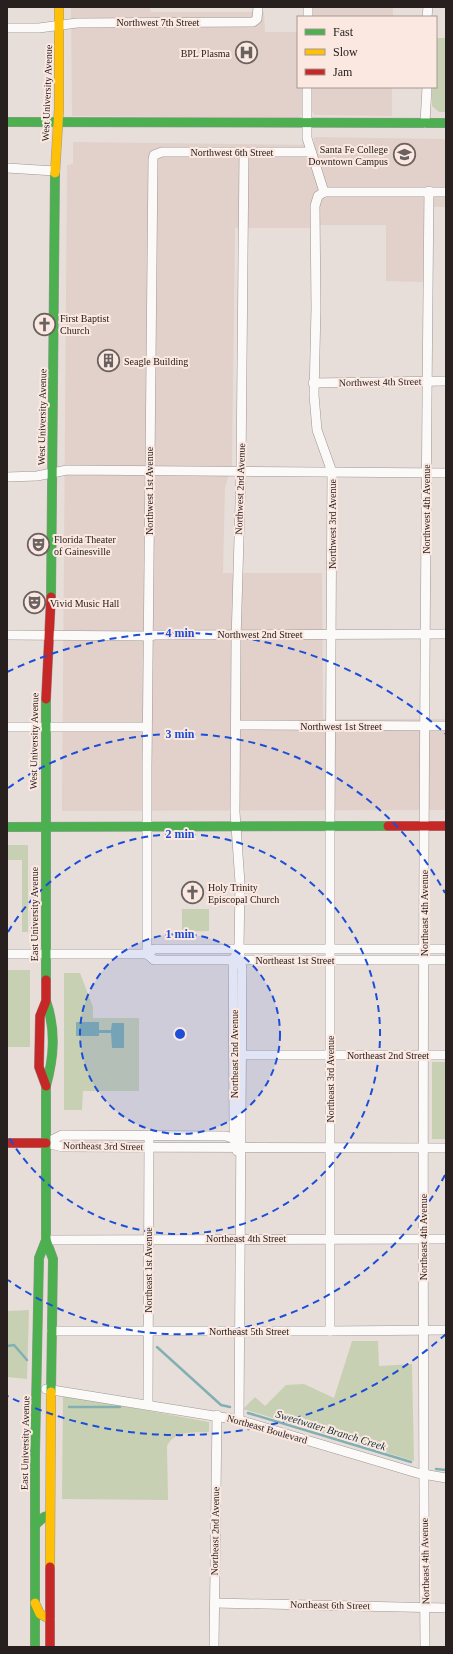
<svg xmlns="http://www.w3.org/2000/svg" width="453" height="1654" font-family="'Times New Roman',serif">
	<style>
		.built { fill: #e2d0ca }
		.green { fill: #c8d0b3 }
		.water { fill: #82b0b2 }
		.lines { fill: none; stroke-linecap: round; stroke-linejoin: round }
		.stream { stroke: #82b0b2; stroke-width: 2.5 }
		.street-casing { stroke: #9d9694; stroke-width: 10 }
		.fast-casing { stroke: #9d9694; stroke-width: 10 }
		.slow-casing { stroke: #9d9694; stroke-width: 10 }
		.jam-casing { stroke: #9d9694; stroke-width: 10 }
		.street { stroke: #fbfaf9; stroke-width: 9 }
		.fast { stroke: #4caf50; stroke-width: 9 }
		.slow { stroke: #ffc107; stroke-width: 9 }
		.jam { stroke: #c62828; stroke-width: 9 }
		.ring { fill: none; stroke: #1d4ed8; stroke-width: 2; stroke-dasharray: 7 5 }
		.labels { text-anchor: middle; dominant-baseline: central; stroke-width: 4; stroke-linejoin: round; paint-order: stroke }
		.street-label { font-size: 10px; fill: #27201e; stroke: #fbe8e1 }
		.poi-label { font-size: 10px; fill: #27201e; stroke: #fbe8e1; text-anchor: start }
		.water-label { font-size: 11px; font-style: italic; fill: #133639; stroke: #fbe8e1 }
		.centre { fill: #1d4ed8; stroke: #fbe8e1; stroke-width: 2 }
		.ring-label { font-size: 12px; text-anchor: middle; font-weight: bold; fill: #1d4ed8; stroke: #fbe8e1; stroke-width: 4; stroke-linejoin: round; paint-order: stroke }
	</style>
	<rect width="100%" height="100%" fill="#e7deda"/>
	<g class="built">
		<polygon points="71,7 150,7 151,12 264,12 265,32 298,32 298,87 304,87 304,112 299,118 72,116"/>
		<rect x="311" y="7" width="82" height="10"/>
		<polygon points="311,87 392,87 392,116 315,115 311,110"/>
		<polygon points="314,137 446,139 446,207 424,207 423,282 386,281 386,225 319,225 308,228 235,228 232,465 225,487 223,573 322,573 323,719 446,719 446,810 62,811 67,165 73,164 73,142 314,145"/>
	</g>
	<g class="green">
		<polygon points="436,38 446,38 446,112 439,112 432,106 432,87 436,87"/>
		<polygon points="7,845 28,845 28,932 22,932 22,860 7,860"/>
		<polygon points="182,909 209,909 209,931 182,932"/>
		<rect x="7" y="970" width="23" height="77"/>
		<polygon points="64,973 80,973 93,1007 93,1018 139,1018 139,1091 83,1091 82,1110 64,1110"/>
		<rect x="432" y="1062" width="14" height="77"/>
		<polygon points="29,1310 27,1379 7,1377 7,1311"/>
		<polygon points="352,1341 378,1341 379,1366 412,1364 414,1461 243,1409 255,1397 265,1406 286,1385 304,1384 334,1398"/>
		<path d="M 63,1395 L 209,1422 L 209,1432 C 193,1433 175,1430 167,1446 L 168,1500 L 62,1499 Z"/>
	</g>
	<polygon class="water" points="76,1022 99,1022 99,1030 111,1030 112,1023 124,1023 124,1048 112,1048 111,1033 99,1033 99,1036 76,1036"/>
	<g class="lines">
		<g class="stream">
			<polyline points="7,1346 14,1345 27,1360"/>
			<polyline points="157,1347 221,1405 230,1407"/>
			<polyline points="69,1407 120,1407"/>
			<polyline points="248,1413 411,1462"/>
			<polyline points="436,1469 446,1470"/>
		</g>
		<defs>
			<g id="street">
				<polyline points="308,17 308,7"/>
				<polyline points="427,17 428,7"/>
				<polyline points="7,28 39,28 77,23 253,22 257,19 258,7"/>
				<polyline points="307,87 307,138 324,192"/>
				<polyline points="425,123 427,87"/>
				<polyline points="7,168 55,171"/>
				<polyline points="324,192 318,196 315,206 316,308 314,395 317,430 332,472 330,826 330,1331"/>
				<polyline points="324,192 446,192"/>
				<polyline points="313,383 446,381"/>
				<polyline points="7,477 37,476 67,470 446,473"/>
				<polyline points="7,635 148,636 155,635 446,634"/>
				<polyline points="236,725 446,726"/>
				<polyline points="7,727 147,727"/>
				<polyline points="7,954 147,954 154,949 446,949"/>
				<polyline points="147,954 147,766 153,159 154,155 162,152 311,152"/>
				<polyline points="147,954 154,960 446,960"/>
				<polyline points="236,955 233,960 234,1130 237,1151"/>
				<polyline points="237,1055 446,1055"/>
				<polyline points="46,1143 63,1147 446,1148"/>
				<polyline points="46,1143 62,1135 226,1136 232,1138 237,1143"/>
				<polyline points="46,1240 446,1239"/>
				<polyline points="52,1331 330,1331 446,1330"/>
				<polyline points="46,1389 239,1420 417,1473 446,1478"/>
				<polyline points="148,1404 149,1136"/>
				<polyline points="239,1420 242,970 239,949 240,883 235,812 236,641 241,470 244,152"/>
				<polyline points="215,1603 446,1608"/>
				<polyline points="214,1647 217,1415"/>
				<path d="M 425,1647 C 421,1162 424,677 429,191"/>
			</g>
			<g id="fast">
				<polyline points="7,122 446,123"/>
				<polyline points="51,597 55,173"/>
				<polyline points="7,827 388,826"/>
				<polyline points="46,980 46,699"/>
				<path d="M 46,1001 C 56,1030 54,1057 46,1086 L 46,1240 L 53,1259 L 51,1392"/>
				<polyline points="35,1525 44,1517 50,1515"/>
				<polyline points="35,1647 35,1454 39,1258 46,1240"/>
			</g>
			<g id="slow">
				<polyline points="55,173 59,108 59,7"/>
				<polyline points="50,1567 51,1392"/>
				<polyline points="35,1603 40,1614 50,1619"/>
			</g>
			<g id="jam">
				<polyline points="46,699 51,597"/>
				<polyline points="388,826 446,826"/>
				<polyline points="46,980 46,1001 40,1016 39,1067 46,1086"/>
				<polyline points="7,1143 46,1143"/>
				<polyline points="50,1567 50,1647"/>
			</g>
		</defs>
		<use href="#street" class="street-casing"/>
		<use href="#fast" class="fast-casing"/>
		<use href="#slow" class="slow-casing"/>
		<use href="#jam" class="jam-casing"/>
		<use href="#street" class="street"/>
		<use href="#fast" class="fast"/>
		<use href="#slow" class="slow"/>
		<use href="#jam" class="jam"/>
	</g>
	<circle cx="180" cy="1034" r="100" fill="#1d4ed8" fill-opacity=".12"/>
	<g class="ring">
		<circle cx="180" cy="1034" r="100"/>
		<path d="M8 932A200 200 0 1 1 8 1136"/>
		<path d="M445 1175A300 300 0 0 1 8 1280M8 788A300 300 0 0 1 445 893"/>
		<path d="M446 1334A401 401 0 0 1 7 1396M7 672A401 401 0 0 1 446 734"/>
	</g>
	<defs>
		<symbol id="hospital-ring" viewBox="-11 -11 22 22"><circle r="9.5" fill="#fbe8e1" stroke="#6a6260" stroke-width="1.5"/><path d="M-5-5h3v3.5h4V-5h3V5h-3V1.5h-4V5h-3Z" fill="#6a6260"/></symbol>
		<symbol id="university-ring" viewBox="-11 -11 22 22"><circle r="9.5" fill="#fbe8e1" stroke="#6a6260" stroke-width="1.5"/><path d="M0-5L7-2L0 1L-7-2ZM-4 1L0 2.5L4 1V4Q0 6-4 4Z" fill="#6a6260"/></symbol>
		<symbol id="church-ring" viewBox="-11 -11 22 22"><circle r="9.5" fill="#fbe8e1" stroke="#6a6260" stroke-width="1.5"/><path d="M-1.2-6h2.4v3.5h3.3v2.4h-3.3V6h-2.4V-.1h-3.3v-2.4h3.3Z" fill="#6a6260"/></symbol>
		<symbol id="building-ring" viewBox="-11 -11 22 22"><circle r="9.5" fill="#fbe8e1" stroke="#6a6260" stroke-width="1.5"/><path d="M-4-6H4V6H1V3H-1V6H-4ZM-2.5-4.3h1.7v1.8h-1.7ZM.8-4.3h1.7v1.8H.8ZM-2.5-1h1.7V.8h-1.7ZM.8-1h1.7V.8H.8Z" fill="#6a6260"/></symbol>
		<symbol id="theatre-ring" viewBox="-11 -11 22 22"><circle r="9.5" fill="#fbe8e1" stroke="#6a6260" stroke-width="1.5"/><path d="M-5-5.5Q0-4 5-5.5V0Q5 5 0 6Q-5 5-5 0ZM-3.3-2.5H-1v1.5H-3.3ZM1-2.5H3.3v1.5H1ZM-2.8 1Q0 5.5 2.8 1Z" fill="#6a6260"/></symbol>
	</defs>
	<g fill-rule="evenodd">
		<use href="#hospital-ring" x="234" y="40" width="25" height="25"/>
		<use href="#university-ring" x="392" y="142" width="25" height="25"/>
		<use href="#church-ring" x="32" y="312" width="25" height="25"/>
		<use href="#building-ring" x="96" y="348" width="25" height="25"/>
		<use href="#theatre-ring" x="26" y="532" width="25" height="25"/>
		<use href="#theatre-ring" x="22" y="590" width="25" height="25"/>
		<use href="#church-ring" x="180" y="880" width="25" height="25"/>
	</g>
	<g class="labels">
		<g class="street-label">
			<text x="158" y="22">Northwest 7th Street</text>
			<text transform="translate(47 93) rotate(-88)">West University Avenue</text>
			<text x="232" y="152">Northwest 6th Street</text>
			<text transform="translate(380 382) rotate(-1)">Northwest 4th Street</text>
			<text transform="translate(42 417) rotate(-89)">West University Avenue</text>
			<text transform="translate(240 489) rotate(-88)">Northwest 2nd Avenue</text>
			<text transform="translate(149 491) rotate(-90)">Northwest 1st Avenue</text>
			<text transform="translate(426 509) rotate(-90)">Northwest 4th Avenue</text>
			<text transform="translate(332 524) rotate(-90)">Northwest 3rd Avenue</text>
			<text x="260" y="634">Northwest 2nd Street</text>
			<text x="341" y="726">Northwest 1st Street</text>
			<text transform="translate(34 741) rotate(-89)">West University Avenue</text>
			<text transform="translate(424 913) rotate(-90)">Northeast 4th Avenue</text>
			<text transform="translate(34 914) rotate(-90)">East University Avenue</text>
			<text x="295" y="960">Northeast 1st Street</text>
			<text transform="translate(234 1054) rotate(-90)">Northeast 2nd Avenue</text>
			<text x="388" y="1055">Northeast 2nd Street</text>
			<text transform="translate(330 1079) rotate(-90)">Northeast 3rd Avenue</text>
			<text transform="translate(103 1146) rotate(1)">Northeast 3rd Street</text>
			<text transform="translate(423 1237) rotate(-90)">Northeast 4th Avenue</text>
			<text x="246" y="1238">Northeast 4th Street</text>
			<text transform="translate(148 1270) rotate(-90)">Northeast 1st Avenue</text>
			<text x="249" y="1331">Northeast 5th Street</text>
			<text transform="translate(267 1429) rotate(16)">Northeast Boulevard</text>
			<text transform="translate(25 1443) rotate(-89)">East University Avenue</text>
			<text transform="translate(215 1531) rotate(-89)">Northeast 2nd Avenue</text>
			<text transform="translate(425 1561) rotate(-91)">Northeast 4th Avenue</text>
			<text transform="translate(330 1605) rotate(1)">Northeast 6th Street</text>
		</g>
		<g class="poi-label">
			<text x="230" y="53" text-anchor="end">BPL Plasma</text>
			<text x="388" y="149" text-anchor="end">Santa Fe College<tspan x="388" dy="12">Downtown Campus</tspan></text>
			<text x="60" y="318">First Baptist<tspan x="60" dy="12">Church</tspan></text>
			<text x="124" y="361">Seagle Building</text>
			<text x="54" y="539">Florida Theater<tspan x="54" dy="12">of Gainesville</tspan></text>
			<text x="50" y="603">Vivid Music Hall</text>
			<text x="208" y="887">Holy Trinity<tspan x="208" dy="12">Episcopal Church</tspan></text>
		</g>
		<g class="water-label">
			<text transform="translate(331 1430) rotate(17)">Sweetwater Branch Creek</text>
		</g>
	</g>
	<circle cx="180" cy="1034" r="6" class="centre"/>
	<g class="ring-label">
		<text x="180" y="637">4 min</text>
		<text x="180" y="738">3 min</text>
		<text x="180" y="838">2 min</text>
		<text x="180" y="938">1 min</text>
	</g>
	<rect width="453" height="1654" fill="none" stroke="#27201e" stroke-width="16"/>
	<rect x="297" y="16" width="140" height="72" fill="#fbe8e1" stroke="#a69893"/>
	<rect x="305" y="29" width="20" height="6" fill="#4caf50" stroke="#a69893"/>
	<text x="333" y="36" font-size="12" fill="#27201e">Fast</text>
	<rect x="305" y="49" width="20" height="6" fill="#ffc107" stroke="#a69893"/>
	<text x="333" y="56" font-size="12" fill="#27201e">Slow</text>
	<rect x="305" y="69" width="20" height="6" fill="#c62828" stroke="#a69893"/>
	<text x="333" y="76" font-size="12" fill="#27201e">Jam</text>
</svg>
